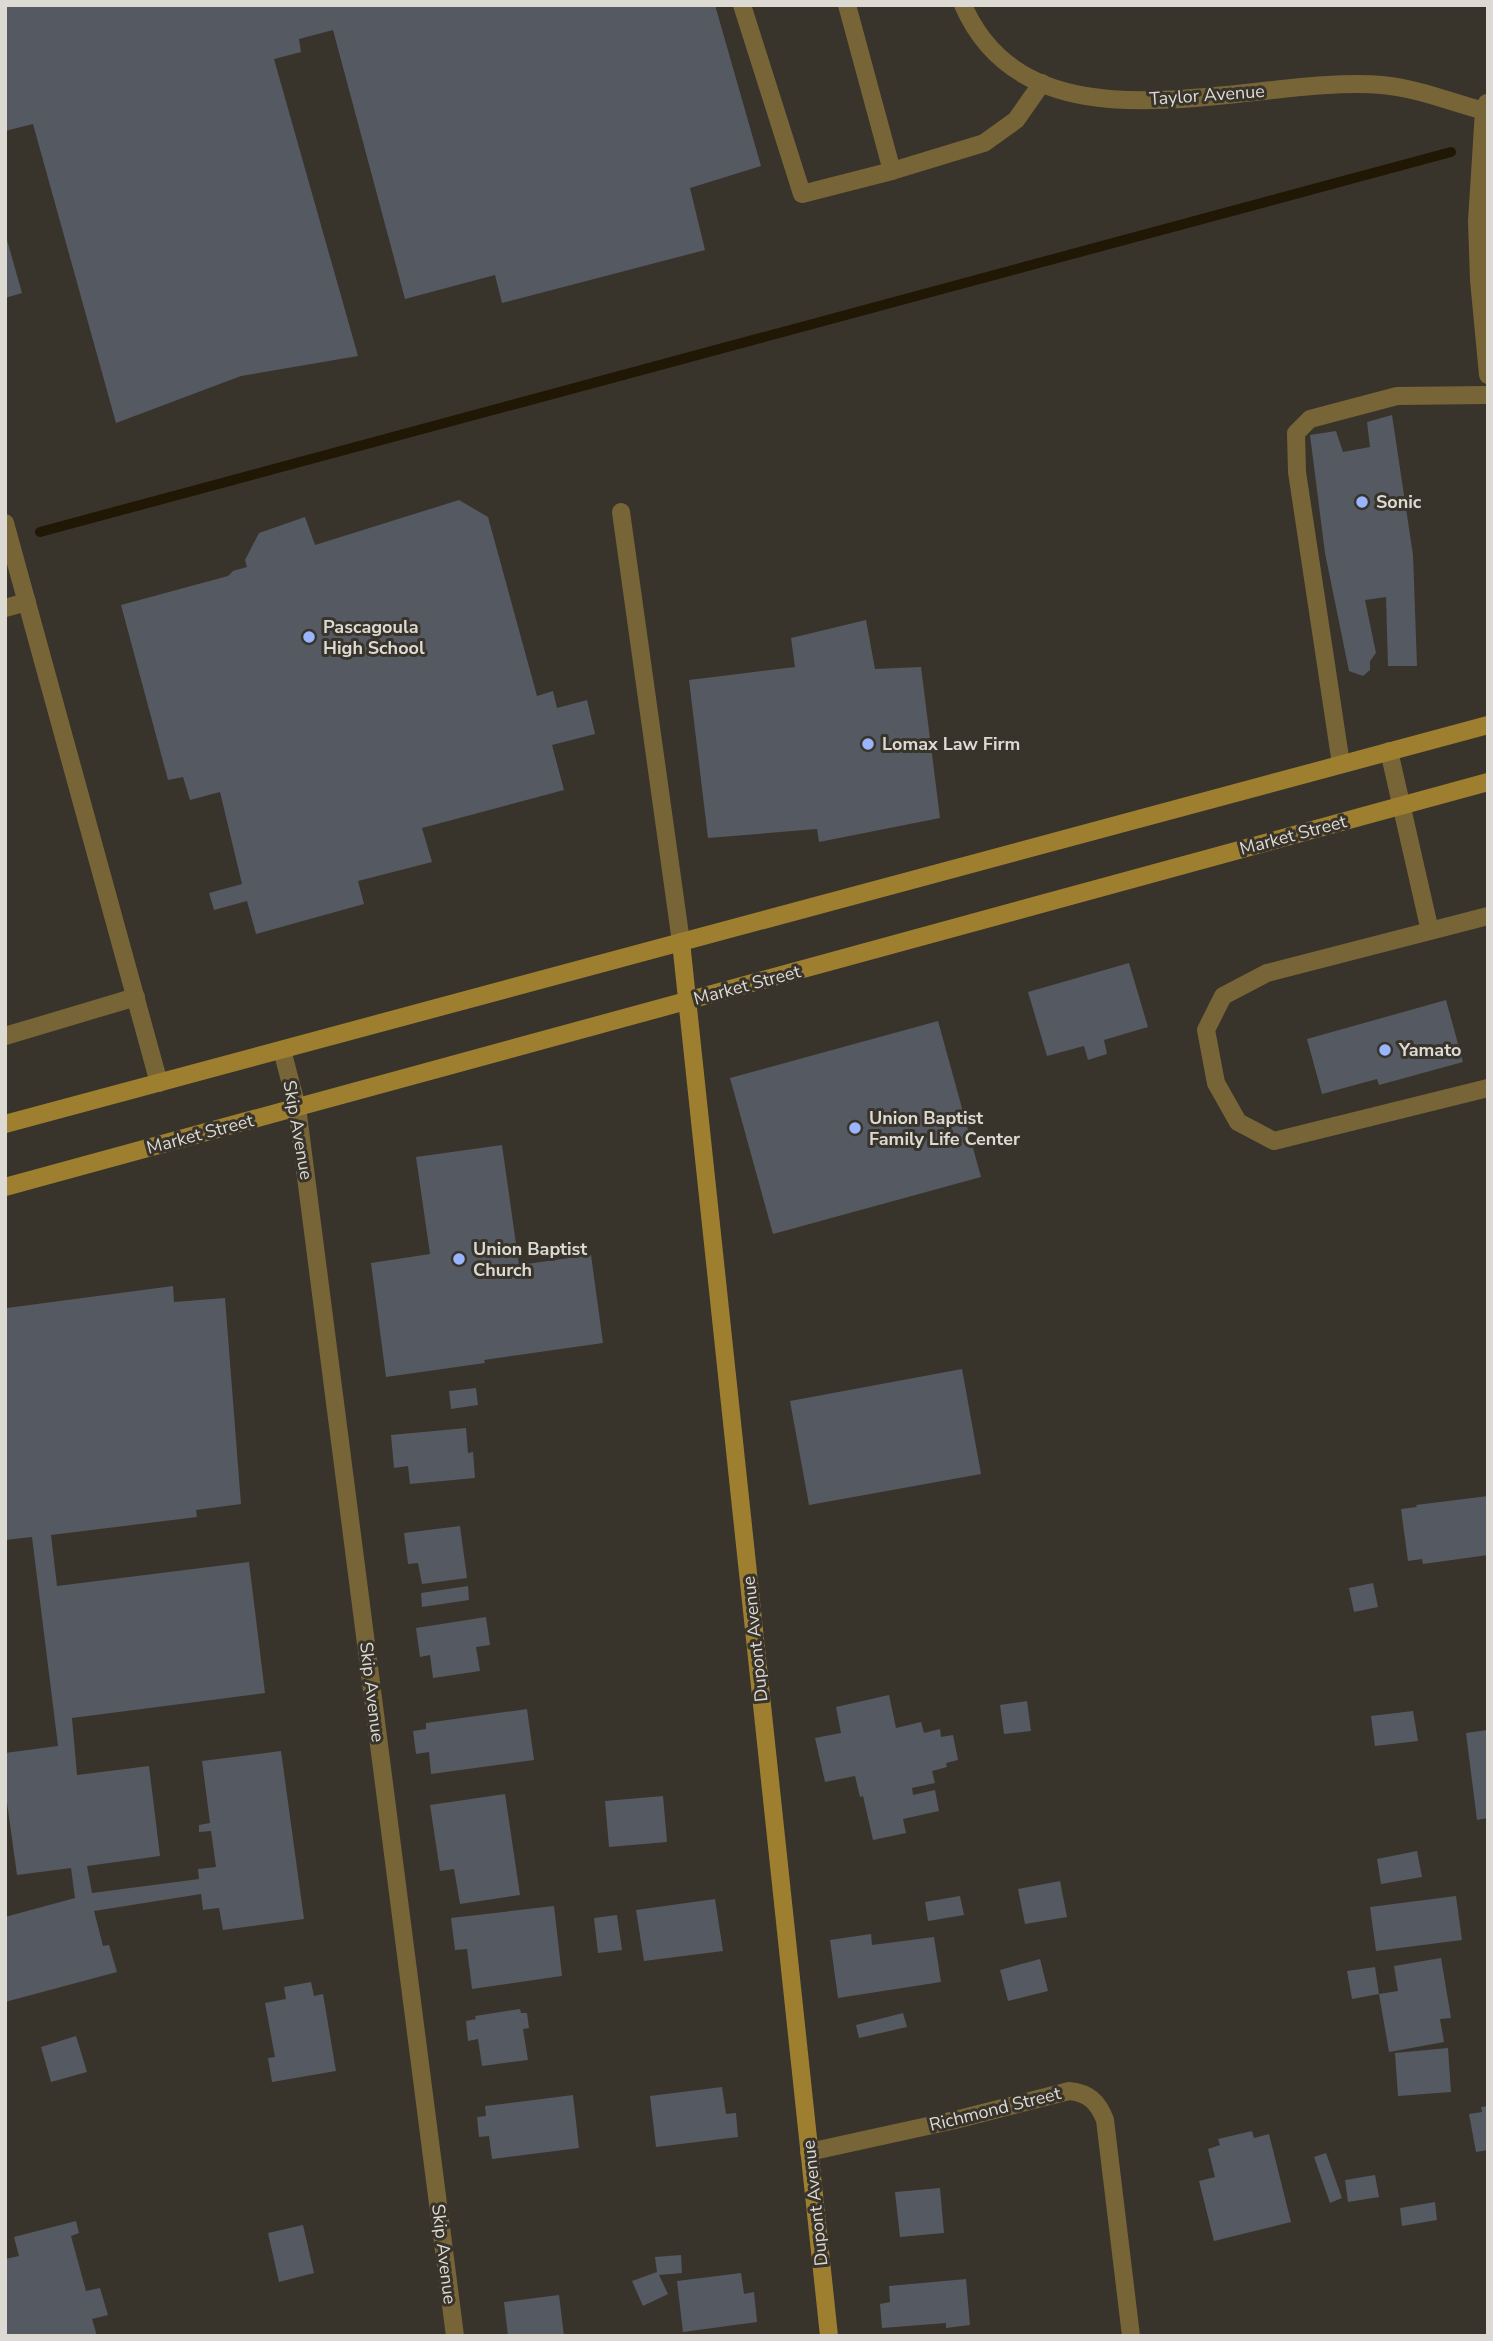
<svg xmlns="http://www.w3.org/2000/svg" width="1493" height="2341" font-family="'Nunito Sans',sans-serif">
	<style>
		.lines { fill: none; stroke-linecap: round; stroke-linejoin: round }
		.stream { stroke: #201804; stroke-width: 10 }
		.building { fill: #555962 }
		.lane { stroke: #786537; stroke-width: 18 }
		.street { stroke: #786537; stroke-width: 18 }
		.secondary { stroke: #9d7f2f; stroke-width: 18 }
		.poi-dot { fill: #99b5fd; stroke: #38342b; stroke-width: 2.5 }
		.labels { text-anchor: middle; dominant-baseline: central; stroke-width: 6; stroke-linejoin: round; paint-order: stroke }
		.street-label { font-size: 18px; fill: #dddad4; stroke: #38342b }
		.poi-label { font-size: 18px; font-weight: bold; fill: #dddad4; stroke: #38342b; text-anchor: start }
	</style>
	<rect width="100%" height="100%" fill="#38342b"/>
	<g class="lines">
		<polyline class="stream" points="40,532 1451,152"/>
	</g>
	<g class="building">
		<polygon points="5,5 715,5 761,166 690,188 705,250 502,303 495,275 405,299 333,30 299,39 301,52 274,59 358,356 241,376 116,423 33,124 5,131"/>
		<polygon points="5,233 22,293 5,298"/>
		<polygon points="1392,415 1413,555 1417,666 1388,666 1386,597 1365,600 1376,653 1370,661 1370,670 1363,676 1349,671 1325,553 1310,435 1336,431 1343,452 1370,447 1367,422"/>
		<polygon points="459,500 488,517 537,696 553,691 557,708 587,700 595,734 552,745 564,790 422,828 432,862 358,881 364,904 256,934 247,901 214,910 209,893 242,884 220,792 190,800 183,777 168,780 121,605 228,576 233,571 247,567 245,560 259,533 305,517 315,545"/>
		<polygon points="866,620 875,669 921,667 940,818 819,842 817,829 708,838 689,680 795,667 791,638"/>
		<polygon points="1129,963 1148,1027 1104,1040 1107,1054 1088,1060 1084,1046 1047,1056 1028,992"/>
		<polygon points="1446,1000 1463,1062 1379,1085 1377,1079 1322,1094 1307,1039"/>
		<polygon points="938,1021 981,1177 773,1234 730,1078"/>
		<polygon points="502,1145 519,1265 591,1255 603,1343 484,1360 485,1363 386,1377 371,1263 430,1254 416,1157"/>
		<polygon points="173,1286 174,1302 225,1298 241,1504 196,1510 197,1517 51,1535 57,1586 249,1562 265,1693 72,1718 77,1775 149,1766 160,1856 87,1866 92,1893 199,1879 198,1869 216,1867 211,1831 199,1832 199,1825 210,1823 202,1761 281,1751 304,1919 223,1930 219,1908 203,1910 201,1894 94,1911 103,1946 109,1945 117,1972 5,2002 5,1917 75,1898 71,1868 17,1875 5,1788 5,1753 58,1746 32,1537 5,1540 7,1308"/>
		<polygon points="962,1369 981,1474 809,1505 790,1401"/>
		<polygon points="476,1388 478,1405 451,1409 449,1391"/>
		<polygon points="466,1428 468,1453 473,1452 475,1478 410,1484 408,1466 394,1468 391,1435"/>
		<polygon points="1488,1496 1488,1555 1423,1564 1422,1559 1408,1561 1401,1509 1417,1507 1416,1505"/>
		<polygon points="460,1526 467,1578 422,1584 418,1563 408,1564 404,1533"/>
		<polygon points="1373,1583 1378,1607 1354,1612 1349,1588"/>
		<polygon points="468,1586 469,1600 422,1607 421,1593"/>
		<polygon points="486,1617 490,1645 476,1647 480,1671 433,1678 430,1655 420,1657 416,1628"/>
		<polygon points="889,1695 896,1728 921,1722 924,1733 940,1729 941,1737 953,1735 958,1760 946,1763 947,1767 932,1771 935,1783 912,1788 913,1795 935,1790 939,1811 903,1819 906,1833 873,1840 863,1796 860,1797 855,1776 825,1782 815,1738 841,1733 836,1707"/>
		<polygon points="1027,1701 1031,1731 1004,1734 1000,1705"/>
		<polygon points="527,1709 534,1760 431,1774 429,1752 416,1754 413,1731 426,1729 426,1723"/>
		<polygon points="1413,1711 1418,1741 1375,1746 1371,1716"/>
		<polygon points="1488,1730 1488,1818 1477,1820 1466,1733"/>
		<polygon points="505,1794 520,1895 460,1904 454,1869 440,1871 430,1805"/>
		<polygon points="663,1796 667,1842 609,1847 605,1801"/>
		<polygon points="1417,1851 1422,1877 1381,1884 1377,1859"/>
		<polygon points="1060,1881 1067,1917 1025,1924 1018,1889"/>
		<polygon points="960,1896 964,1915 928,1921 925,1902"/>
		<polygon points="1456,1896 1462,1940 1376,1951 1370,1907"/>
		<polygon points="715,1899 723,1951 644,1961 636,1910"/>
		<polygon points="554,1906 562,1976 472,1989 467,1949 455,1950 451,1918"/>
		<polygon points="617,1915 622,1950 598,1953 594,1918"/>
		<polygon points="871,1934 872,1945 934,1937 941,1982 838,1998 830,1940"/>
		<polygon points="1441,1958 1451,2018 1440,2019 1444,2042 1389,2052 1379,1994 1352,1999 1347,1971 1375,1967 1379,1994 1398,1991 1394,1966"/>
		<polygon points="1040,1959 1048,1991 1008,2001 1000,1970"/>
		<polygon points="311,1982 314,1996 323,1994 336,2071 272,2082 268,2058 275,2057 265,2003 286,1999 284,1987"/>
		<polygon points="520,2009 521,2013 527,2013 529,2028 523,2029 528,2060 482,2066 478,2039 468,2041 466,2021 476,2019 475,2016"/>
		<polygon points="903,2013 907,2027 859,2038 856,2025"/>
		<polygon points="76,2036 87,2072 51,2082 41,2047"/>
		<polygon points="1448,2048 1451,2092 1398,2096 1395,2053"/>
		<polygon points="722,2087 726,2114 736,2113 738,2137 656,2147 650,2096"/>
		<polygon points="573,2095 579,2148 492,2159 489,2136 479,2137 477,2117 486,2116 485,2106"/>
		<polygon points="1488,2106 1488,2150 1476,2152 1469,2114 1482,2112 1481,2107"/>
		<polygon points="1252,2131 1254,2138 1269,2134 1291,2222 1214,2241 1199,2181 1215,2177 1208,2149 1220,2145 1218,2139"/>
		<polygon points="1326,2153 1342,2198 1330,2203 1314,2157"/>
		<polygon points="1375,2175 1379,2197 1348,2202 1345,2180"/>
		<polygon points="940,2188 944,2233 900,2237 895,2192"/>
		<polygon points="1435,2202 1437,2220 1402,2226 1400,2208"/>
		<polygon points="76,2221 79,2233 71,2236 86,2291 100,2288 108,2315 92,2319 97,2336 5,2336 5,2259 19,2256 14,2237"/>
		<polygon points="303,2225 314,2273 279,2282 268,2233"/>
		<polygon points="681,2255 682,2273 659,2275 668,2294 643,2306 632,2281 657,2272 655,2257"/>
		<polygon points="741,2273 744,2294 754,2292 757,2322 683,2332 677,2281"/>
		<polygon points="966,2279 970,2325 946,2328 946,2323 882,2328 880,2304 890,2302 889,2286"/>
		<polygon points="559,2295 564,2336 508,2336 504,2302"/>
	</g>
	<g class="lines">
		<g class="lane">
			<polyline points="742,5 802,194 892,171"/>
			<polyline points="847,5 892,171 984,143 1016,120 1042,83"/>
			<polyline points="621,512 681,942"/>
			<polyline points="5,523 159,1083"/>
			<polyline points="5,608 27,602"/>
			<polyline points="1389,751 1430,931"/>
			<polyline points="1341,764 1297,472 1296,433 1310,419 1397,396 1488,395"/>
			<polyline points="1488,916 1267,973 1223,996 1206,1030 1216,1083 1238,1122 1274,1141 1488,1088"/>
			<polyline points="5,1036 136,997"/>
		</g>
		<g class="street">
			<path d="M 963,5 C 1032,163 1253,74 1382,85 C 1416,88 1451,102 1484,111"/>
			<polyline points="1487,103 1484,111 1477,221 1479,280 1488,375"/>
			<polyline points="282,1050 297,1107 455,2336"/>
			<path d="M 809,2152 L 955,2120 L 1069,2091 C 1089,2093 1098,2102 1105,2120 L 1131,2336"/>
		</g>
		<g class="secondary">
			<polyline points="681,942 829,2336"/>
			<polyline points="5,1124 1488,725"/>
			<polyline points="5,1187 1488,782"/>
		</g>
	</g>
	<g class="poi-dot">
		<circle cx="1362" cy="502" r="7"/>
		<circle cx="309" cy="637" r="7"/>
		<circle cx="868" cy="744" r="7"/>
		<circle cx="1385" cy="1050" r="7"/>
		<circle cx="855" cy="1128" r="7"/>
		<circle cx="459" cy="1259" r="7"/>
	</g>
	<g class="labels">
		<g class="street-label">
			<text transform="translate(1207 95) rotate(-4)">Taylor Avenue</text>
			<text transform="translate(1293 835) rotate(-15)">Market Street</text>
			<text transform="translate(747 985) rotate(-15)">Market Street</text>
			<text transform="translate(298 1130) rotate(80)">Skip Avenue</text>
			<text transform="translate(200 1134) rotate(-15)">Market Street</text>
			<text transform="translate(755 1639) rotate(-96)">Dupont Avenue</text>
			<text transform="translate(372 1692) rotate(83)">Skip Avenue</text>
			<text transform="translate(995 2109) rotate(-14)">Richmond Street</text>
			<text transform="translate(815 2203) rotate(-96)">Dupont Avenue</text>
			<text transform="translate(444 2254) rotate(83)">Skip Avenue</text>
		</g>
		<g class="poi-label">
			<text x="1376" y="502">Sonic</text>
			<text x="323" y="627">Pascagoula<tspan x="323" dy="21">High School</tspan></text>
			<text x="882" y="744">Lomax Law Firm</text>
			<text x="1399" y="1050">Yamato</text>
			<text x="869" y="1118">Union Baptist<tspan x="869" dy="21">Family Life Center</tspan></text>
			<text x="473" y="1249">Union Baptist<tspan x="473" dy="21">Church</tspan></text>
		</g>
	</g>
	<rect width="1493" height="2341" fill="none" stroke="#dddad4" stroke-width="14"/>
</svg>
